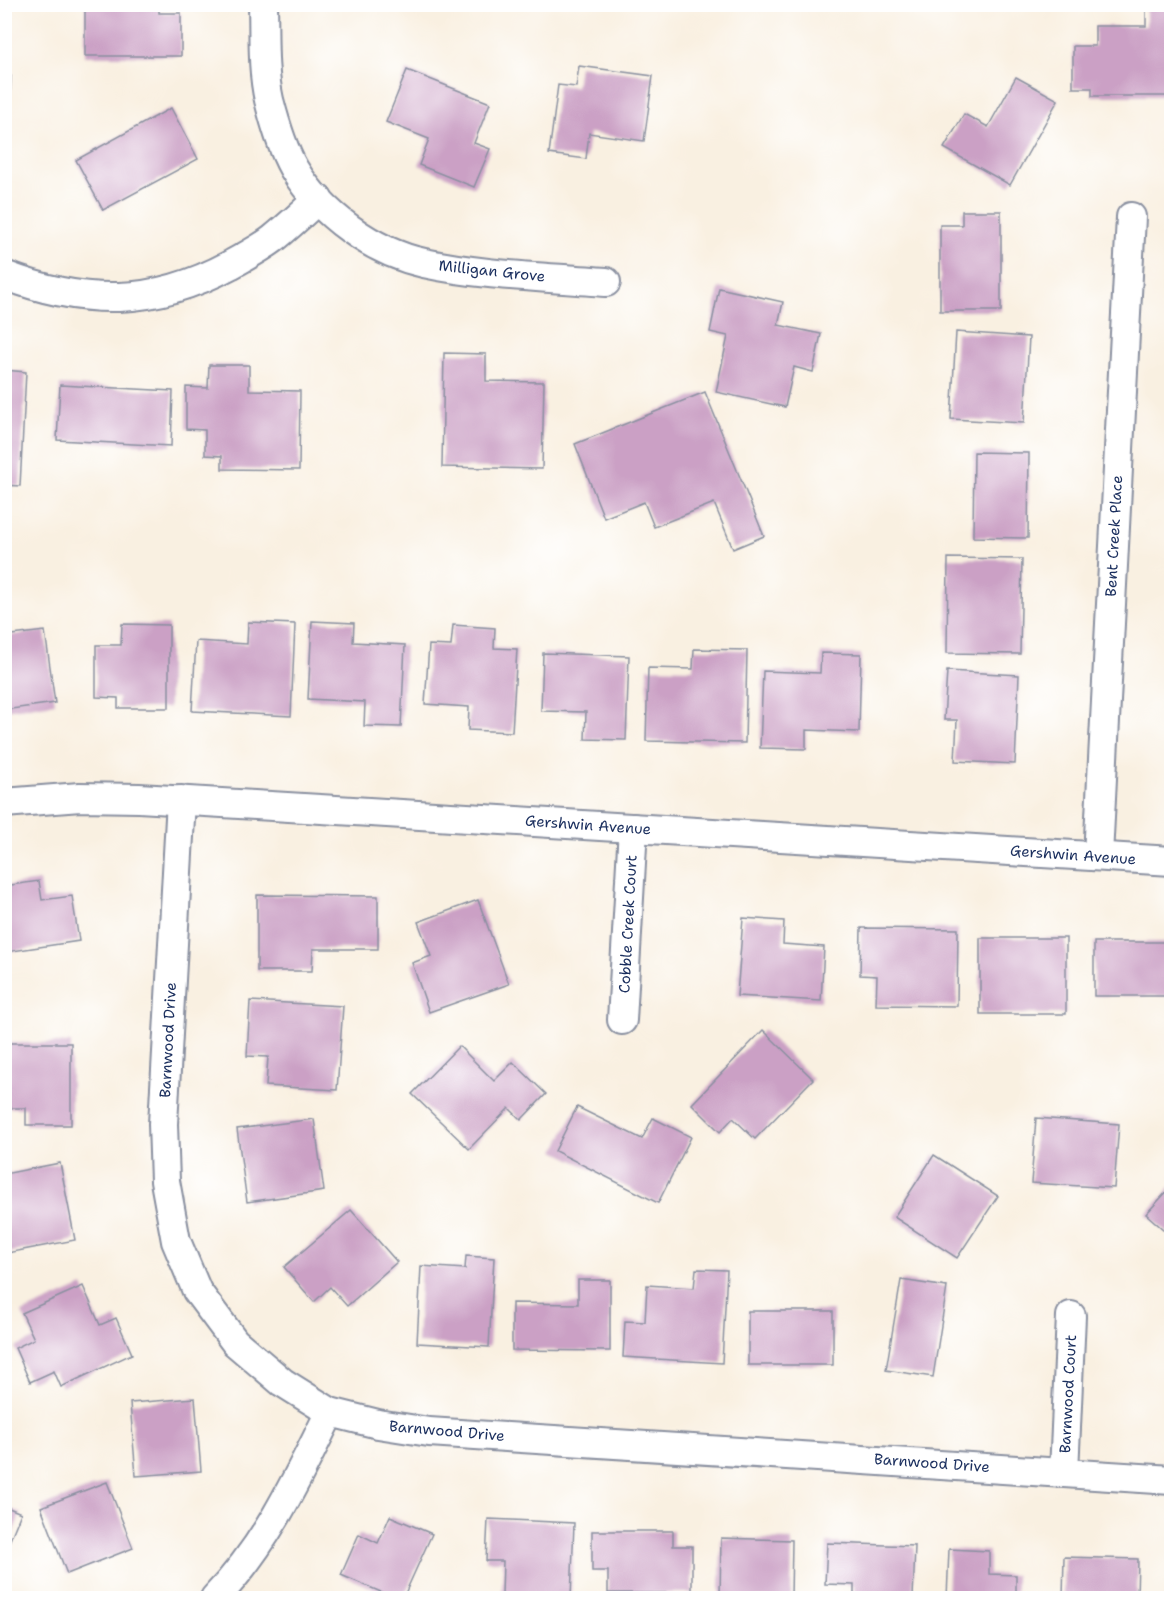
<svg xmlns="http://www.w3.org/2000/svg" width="1176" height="1603" font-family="'Shantell Sans',sans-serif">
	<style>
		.building { fill: #cba0c5 }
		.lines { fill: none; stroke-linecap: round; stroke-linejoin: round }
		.street-casing { stroke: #8a90a0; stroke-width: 32 }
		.street { stroke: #fff; stroke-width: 28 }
		.labels { text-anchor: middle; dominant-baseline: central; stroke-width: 4.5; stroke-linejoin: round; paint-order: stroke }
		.street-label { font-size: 15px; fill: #1b2f5e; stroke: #fff }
	</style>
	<rect width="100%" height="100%" fill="#fff"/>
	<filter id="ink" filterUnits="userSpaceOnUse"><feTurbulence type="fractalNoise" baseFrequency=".0167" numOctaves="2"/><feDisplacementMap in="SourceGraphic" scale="12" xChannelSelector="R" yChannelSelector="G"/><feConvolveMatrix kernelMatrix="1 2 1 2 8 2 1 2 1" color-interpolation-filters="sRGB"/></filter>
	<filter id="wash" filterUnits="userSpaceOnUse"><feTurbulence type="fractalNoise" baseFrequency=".008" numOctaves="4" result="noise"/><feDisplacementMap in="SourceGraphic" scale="24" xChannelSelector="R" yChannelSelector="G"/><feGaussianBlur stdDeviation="1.35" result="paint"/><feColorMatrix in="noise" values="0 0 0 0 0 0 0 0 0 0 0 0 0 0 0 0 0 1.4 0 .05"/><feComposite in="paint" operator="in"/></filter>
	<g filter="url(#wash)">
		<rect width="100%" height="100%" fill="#f9f0e1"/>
		<g id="blocks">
			<g class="building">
				<polygon points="85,4 159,4 159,13 181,13 181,56 85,56"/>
				<polygon points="1146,5 1172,5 1172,96 1092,96 1092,88 1073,88 1073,46 1095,46 1095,26 1146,26"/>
				<polygon points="579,66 653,76 644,141 589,133 586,159 549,154 558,85 576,87"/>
				<polygon points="407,70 490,103 474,143 490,149 474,187 419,165 429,139 386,122"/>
				<polygon points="4,76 11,76 8,149 4,149"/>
				<polygon points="1016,77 1058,100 1010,185 944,148 964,114 988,127"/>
				<polygon points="171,108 198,159 103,210 76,160"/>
				<polygon points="962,211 1001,211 1001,311 940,311 940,225 962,225"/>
				<polygon points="719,288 783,302 778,325 821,334 813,372 794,367 785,407 716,392 728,336 710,332"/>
				<polygon points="956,332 1029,337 1024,423 951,419"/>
				<polygon points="444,353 486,354 486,381 544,382 542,469 442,467"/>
				<polygon points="209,365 249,365 249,390 300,391 299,470 222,469 222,456 205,455 205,430 186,429 186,387 208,388"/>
				<polygon points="4,370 26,372 20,486 4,485"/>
				<polygon points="60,385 173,391 171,446 57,440"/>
				<polygon points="705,392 764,536 733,549 714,503 654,527 644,502 604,518 575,444"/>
				<polygon points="974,452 1029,453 1028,538 973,537"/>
				<polygon points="948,558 1022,559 1020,654 947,653"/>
				<polygon points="312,621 354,623 353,642 405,645 401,727 364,726 365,702 308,699"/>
				<polygon points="248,622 295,624 291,716 192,711 196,641 247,644"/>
				<polygon points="122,624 169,625 169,708 118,708 118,698 96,697 96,645 121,645"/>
				<polygon points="453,625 495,628 494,648 517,649 512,732 468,730 469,707 425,704 429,645 451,646"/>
				<polygon points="45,631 55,703 4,710 4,636"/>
				<polygon points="694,649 747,650 745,743 646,741 648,668 693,669"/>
				<polygon points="543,653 629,656 626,740 585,739 586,712 541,711"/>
				<polygon points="821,653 861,654 859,732 806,730 806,749 760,748 763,671 820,673"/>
				<polygon points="947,671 1019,675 1015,764 955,761 957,720 944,720"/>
				<polygon points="39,881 42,900 72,896 79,941 6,952 4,886"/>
				<polygon points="257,895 378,896 378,949 313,949 312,971 257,971"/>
				<polygon points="478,900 509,984 429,1012 412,963 431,956 418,922"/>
				<polygon points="743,918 784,921 783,944 824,947 821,1001 737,996"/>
				<polygon points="861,928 958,929 957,1006 876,1005 877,976 860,975"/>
				<rect x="980" y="938" width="86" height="76"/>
				<rect x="1094" y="942" width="78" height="54"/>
				<polygon points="250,1001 343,1006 337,1090 266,1086 268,1057 247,1056"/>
				<polygon points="763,1030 813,1079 755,1139 733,1118 720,1132 692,1104"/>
				<polygon points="4,1043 71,1043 71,1125 26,1125 26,1108 4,1108"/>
				<polygon points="459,1046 494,1081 513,1062 546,1094 521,1120 509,1108 469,1149 412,1094"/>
				<polygon points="577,1107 642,1139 653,1118 691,1137 658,1203 555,1151"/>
				<polygon points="1036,1118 1119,1124 1114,1188 1031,1183"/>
				<polygon points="314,1119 324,1191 247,1202 237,1129"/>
				<polygon points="934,1155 998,1196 957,1258 894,1217"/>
				<polygon points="60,1163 75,1240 7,1253 4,1174"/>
				<polygon points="1172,1186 1172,1237 1146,1214"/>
				<polygon points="351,1210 397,1262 347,1306 330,1287 314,1302 284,1267"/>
				<polygon points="466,1256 494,1258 489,1347 417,1343 421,1266 465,1269"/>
				<polygon points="696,1269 727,1270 722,1363 623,1357 625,1321 645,1322 647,1285 694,1288"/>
				<polygon points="578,1280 610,1280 610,1351 512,1350 512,1303 578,1304"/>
				<polygon points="901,1280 947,1287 933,1377 886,1370"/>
				<polygon points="83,1286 100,1325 116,1318 132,1354 61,1387 54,1371 30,1382 15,1348 34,1339 22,1313"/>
				<rect x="748" y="1311" width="85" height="54"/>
				<polygon points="195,1398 201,1471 136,1476 130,1403"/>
				<polygon points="107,1482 133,1548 67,1574 41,1507"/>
				<polygon points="4,1506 21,1513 5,1552 4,1552"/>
				<polygon points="390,1516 432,1534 403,1598 395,1598 341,1575 359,1534 378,1543"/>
				<polygon points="488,1519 574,1523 571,1598 502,1595 503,1561 486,1561"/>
				<polygon points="592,1531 673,1531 673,1546 692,1546 692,1593 608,1593 608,1571 592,1571"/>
				<polygon points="721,1538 792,1540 791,1598 720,1598"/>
				<polygon points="827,1543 915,1546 913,1598 854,1598 854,1585 825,1584"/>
				<polygon points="949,1549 989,1551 989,1574 1016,1575 1016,1598 947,1598"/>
				<polygon points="1064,1557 1138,1559 1137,1598 1063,1598"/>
			</g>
		</g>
	</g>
	<g filter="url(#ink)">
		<use href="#blocks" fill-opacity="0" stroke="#8a90a0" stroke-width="1.5"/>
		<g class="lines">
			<defs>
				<g id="street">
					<path d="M 263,4 C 264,36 262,69 269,100 C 275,123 282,148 294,169 C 321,214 373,252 424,263 C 484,276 546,277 606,282"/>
					<path d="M 4,275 C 85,306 154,306 230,265 C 244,257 260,249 273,239 C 289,226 303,213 318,199"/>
					<polyline points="181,800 163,1124 165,1181 176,1241 197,1291 235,1342 282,1382 330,1412 378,1424 429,1432 1172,1480"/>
					<polyline points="4,803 80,797 139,798 1172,861"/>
					<polyline points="1098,856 1131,217"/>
					<polyline points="622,1020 633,828"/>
					<polyline points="1064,1472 1071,1316"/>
					<path d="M 215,1598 C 267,1544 297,1479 330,1412"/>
				</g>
			</defs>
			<use href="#street" class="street-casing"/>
			<use href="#street" class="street"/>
		</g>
	</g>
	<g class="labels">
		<g class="street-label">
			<text transform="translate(492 271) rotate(6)">Milligan Grove</text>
			<text transform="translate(1114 536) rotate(-87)">Bent Creek Place</text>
			<text transform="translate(588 825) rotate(4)">Gershwin Avenue</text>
			<text transform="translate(1073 855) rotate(4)">Gershwin Avenue</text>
			<text transform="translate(628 924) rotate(-87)">Cobble Creek Court</text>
			<text transform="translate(168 1040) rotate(-87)">Barnwood Drive</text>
			<text transform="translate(1068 1394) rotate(-87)">Barnwood Court</text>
			<text transform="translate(447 1431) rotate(5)">Barnwood Drive</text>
			<text transform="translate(932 1463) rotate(4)">Barnwood Drive</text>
		</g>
	</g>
	<rect width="1176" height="1603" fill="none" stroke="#fff" stroke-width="24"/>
</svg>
